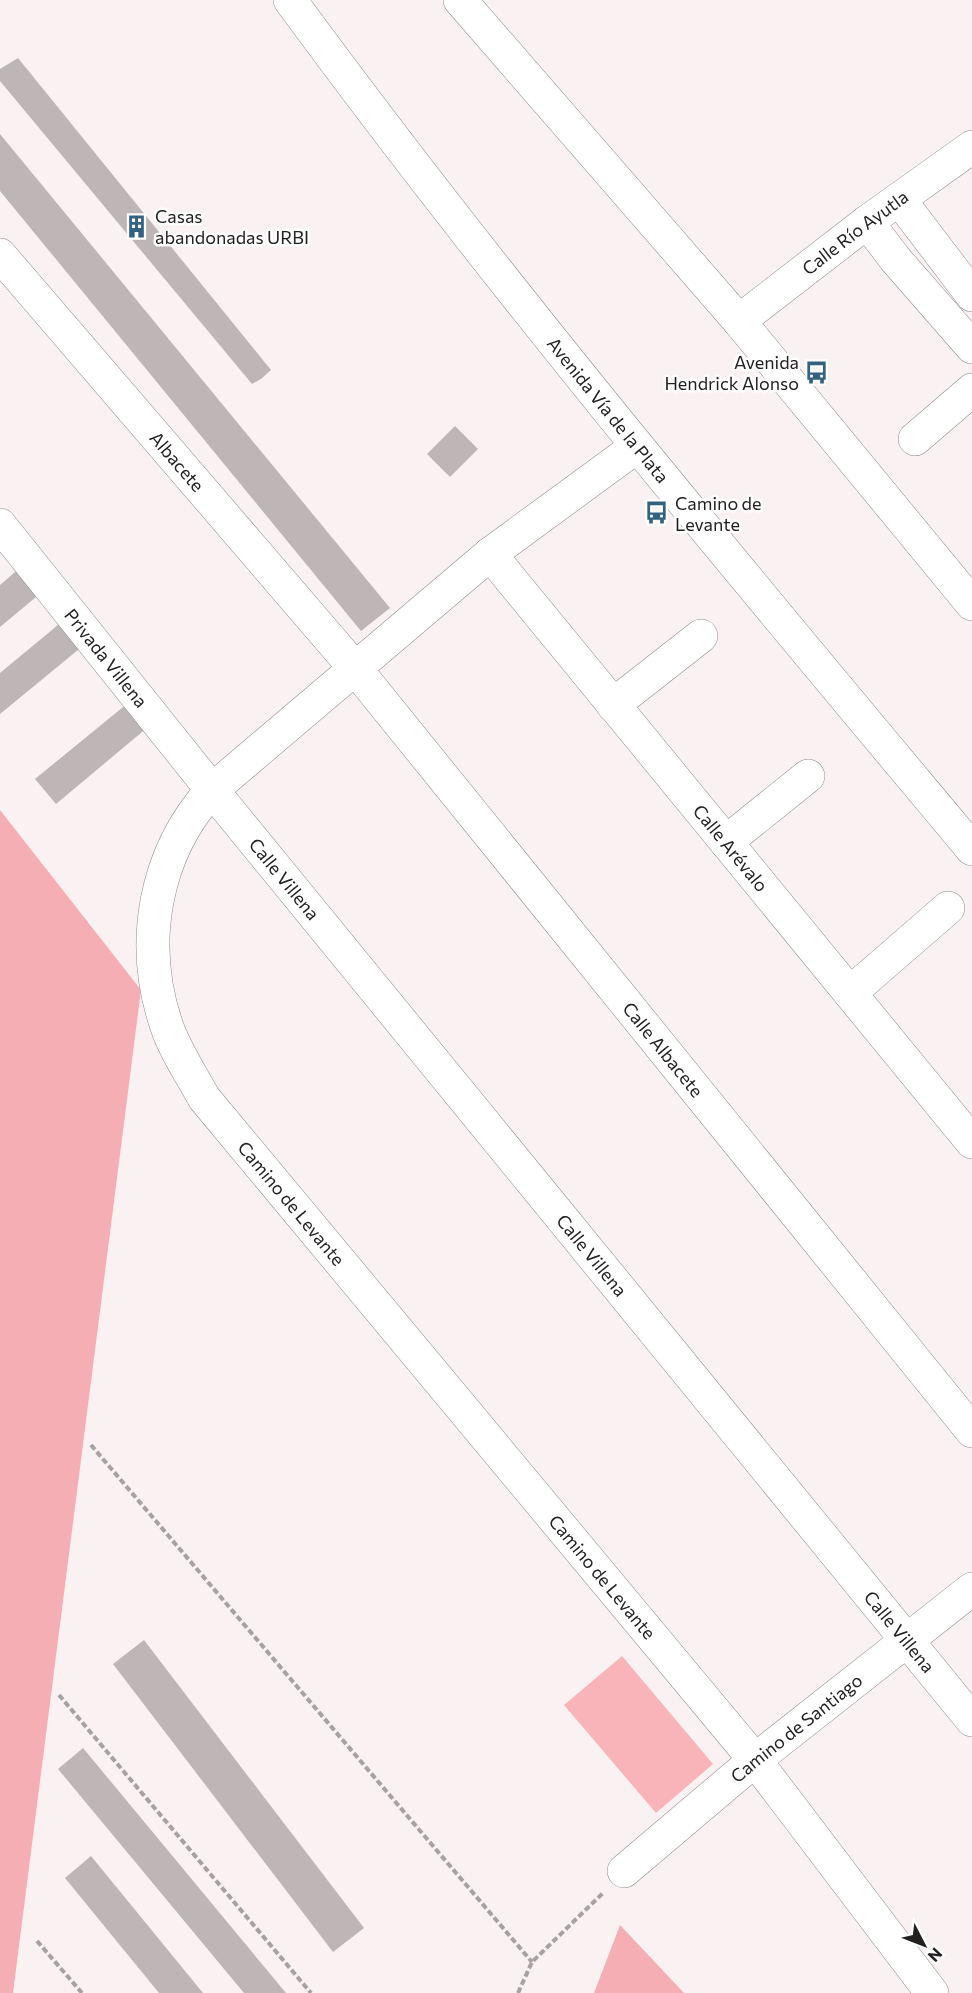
<svg xmlns="http://www.w3.org/2000/svg" width="972" height="1993" font-family="Commissioner,sans-serif">
	<style>
		.green { fill: #f8b4b9 }
		.forest { fill: #f5aeb4 }
		.building { fill: #bdb5b6 }
		.lines { fill: none; stroke-linecap: round; stroke-linejoin: round }
		.minor-casing { stroke: #928b8b; stroke-width: 34 }
		.path { stroke: #a7a1a1; stroke-width: 4; stroke-dasharray: 6 3; stroke-linecap: butt }
		.minor { stroke: #fff; stroke-width: 33 }
		.labels { text-anchor: middle; dominant-baseline: central; stroke-width: 5; stroke-linejoin: round; paint-order: stroke }
		.poi-label { font-size: 18px; fill: #232020; stroke: #fff; text-anchor: start }
		.street-label { font-size: 18px; fill: #232020; stroke: #fff }
	</style>
	<rect width="100%" height="100%" fill="#faf2f2"/>
	<polygon class="green" points="622,1656 713,1764 656,1813 564,1705"/>
	<g class="forest">
		<polygon points="0,810 141,990 13,1993 0,1993"/>
		<polygon points="620,1925 684,1993 594,1993"/>
	</g>
	<g class="building">
		<polygon points="18,58 271,370 261,379 252,384 0,81 0,69"/>
		<polygon points="0,134 390,608 361,631 0,191"/>
		<polygon points="455,426 478,449 450,477 427,454"/>
		<polygon points="21,567 42,592 0,627 0,585"/>
		<polygon points="64,620 84,645 0,714 0,673"/>
		<polygon points="128,703 148,727 56,804 35,779"/>
		<polygon points="144,1640 364,1928 333,1952 113,1664"/>
		<polygon points="83,1748 286,1993 244,1993 58,1769"/>
		<polygon points="91,1856 203,1993 159,1993 65,1878"/>
	</g>
	<g class="lines">
		<defs>
			<g id="minor">
				<path id="s1" d="M 290,0 C 505,293 739,570 972,849"/>
				<polyline points="460,0 739,321 972,604"/>
				<polyline points="899,199 972,295"/>
				<polyline points="867,222 896,260 972,347"/>
				<path id="s2" d="M 0,255 L 354,667 L 972,1431"/>
				<path id="s3" d="M 739,321 L 867,222 L 972,147"/>
				<polyline points="915,439 972,390"/>
				<path id="s4" d="M 636,447 L 490,554 L 212,790 C 154,854 139,943 166,1024 C 174,1049 191,1074 204,1098 L 755,1760 L 932,1993"/>
				<path id="s5" d="M 0,525 L 212,790 L 972,1720"/>
				<path id="s6" d="M 490,554 L 972,1142"/>
				<polyline points="613,705 701,636"/>
				<polyline points="726,842 808,776"/>
				<polyline points="850,993 948,908"/>
				<path id="s7" d="M 624,1871 L 755,1760 L 972,1589"/>
			</g>
		</defs>
		<use href="#minor" class="minor-casing"/>
		<g class="path">
			<polyline points="91,1445 532,1962"/>
			<polyline points="59,1695 311,1993"/>
			<polyline points="37,1941 82,1993"/>
			<polyline points="518,1993 532,1962 603,1893"/>
		</g>
		<use href="#minor" class="minor"/>
	</g>
	<defs>
		<symbol id="building-bare" viewBox="-9 -9 18 18"><path d="M-4-6H4V6H1V3H-1V6H-4ZM-2.5-4.3h1.7v1.8h-1.7ZM.8-4.3h1.7v1.8H.8ZM-2.5-1h1.7V.8h-1.7ZM.8-1h1.7V.8H.8Z" fill="#326280" stroke="#fff" stroke-width="2.5" paint-order="stroke"/></symbol>
		<symbol id="bus-bare" viewBox="-9 -9 18 18"><path d="M-5-6H5V4H4V6H2V4H-2V6H-4V4H-5ZM-3.5-4V0h7V-4ZM-3.5 1.2v1.5H-2V1.2ZM2 1.2v1.5H3.5V1.2Z" fill="#326280" stroke="#fff" stroke-width="2.5" paint-order="stroke"/></symbol>
	</defs>
	<g fill-rule="evenodd">
		<use href="#building-bare" x="120" y="210" width="33" height="33"/>
		<use href="#bus-bare" x="800" y="356" width="33" height="33"/>
		<use href="#bus-bare" x="640" y="496" width="33" height="33"/>
	</g>
	<g class="labels">
		<g class="poi-label">
			<text x="155" y="216">Casas<tspan x="155" dy="21">abandonadas URBI</tspan></text>
			<text x="799" y="362" text-anchor="end">Avenida<tspan x="799" dy="21">Hendrick Alonso</tspan></text>
			<text x="675" y="503">Camino de<tspan x="675" dy="21">Levante</tspan></text>
		</g>
		<g class="street-label">
			<text stroke="none"><textPath href="#s3" startOffset="146">Calle Río Ayutla</textPath></text>
			<text stroke="none"><textPath href="#s1" startOffset="519">Avenida Vía de la Plata</textPath></text>
			<text stroke="none"><textPath href="#s2" startOffset="272">Albacete</textPath></text>
			<text stroke="none"><textPath href="#s5" startOffset="170">Privada Villena</textPath></text>
			<text stroke="none"><textPath href="#s6" startOffset="380">Calle Arévalo</textPath></text>
			<text stroke="none"><textPath href="#s5" startOffset="454">Calle Villena</textPath></text>
			<text stroke="none"><textPath href="#s2" startOffset="1035">Calle Albacete</textPath></text>
			<text stroke="none"><textPath href="#s4" startOffset="1016">Camino de Levante</textPath></text>
			<text stroke="none"><textPath href="#s5" startOffset="940">Calle Villena</textPath></text>
			<text stroke="none"><textPath href="#s4" startOffset="1502">Camino de Levante</textPath></text>
			<text stroke="none"><textPath href="#s5" startOffset="1426">Calle Villena</textPath></text>
			<text stroke="none"><textPath href="#s7" startOffset="224">Camino de Santiago</textPath></text>
		</g>
	</g>
	<g transform="translate(924 1945) rotate(132)" stroke="#ffffff" stroke-width="4.5" paint-order="stroke">
	<path d="M0-4.5L10 22L0 15L-10 22Z" fill="#232020"/>
	<text y="-9" font-size="16" font-weight="bold" text-anchor="middle" fill="#232020">N</text>
	</g>
</svg>
